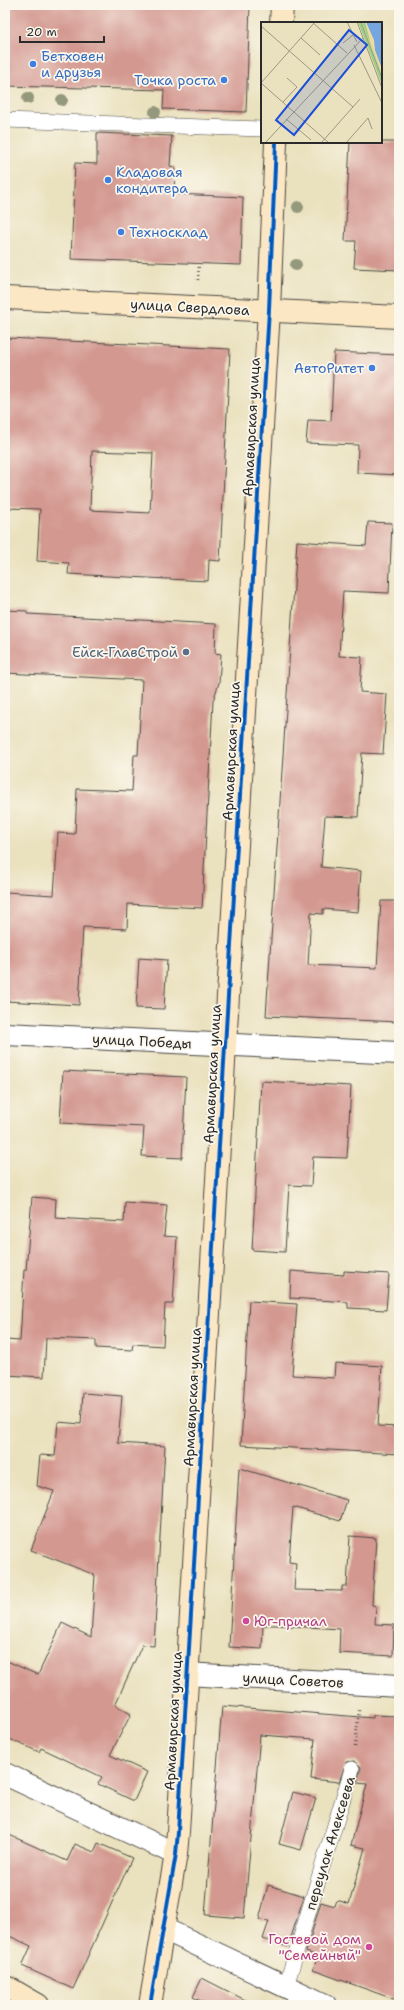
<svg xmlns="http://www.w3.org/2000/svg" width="404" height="2010" font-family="'Shantell Sans',sans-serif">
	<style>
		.building { fill: #d39890; fill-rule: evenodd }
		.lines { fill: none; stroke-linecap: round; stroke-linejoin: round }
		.lane-casing { stroke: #484641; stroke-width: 16 }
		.street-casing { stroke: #484641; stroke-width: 24 }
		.secondary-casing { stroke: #484641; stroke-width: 24 }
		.path { stroke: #484641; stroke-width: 2.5; stroke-dasharray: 1 3; stroke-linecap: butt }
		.lane { stroke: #fff; stroke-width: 15 }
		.street { stroke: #fff; stroke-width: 22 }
		.secondary { stroke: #fbe7c3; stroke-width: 22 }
		.cycleway-casing { stroke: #fbf7ec; stroke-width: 6 }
		.cycleway { stroke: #0057b8; stroke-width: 4 }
		.tree { fill: #94987b }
		.shop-dot { fill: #3f7fe0; stroke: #fbf7ec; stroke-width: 1.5 }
		.service-dot { fill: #5c6f8a; stroke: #fbf7ec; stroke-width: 1.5 }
		.hotel-dot { fill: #d1479c; stroke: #fbf7ec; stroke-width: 1.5 }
		.labels { text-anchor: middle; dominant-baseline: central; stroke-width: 3.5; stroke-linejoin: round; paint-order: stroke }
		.shop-label { font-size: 14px; fill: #366cbe; stroke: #fbf7ec; text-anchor: start }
		.street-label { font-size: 14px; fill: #2b2b2b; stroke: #fbf7ec }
		.service-label { font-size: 14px; fill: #4e5e75; stroke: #fbf7ec; text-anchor: end }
		.hotel-label { font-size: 14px; fill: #b23c85; stroke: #fbf7ec; text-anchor: start }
		.inset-road { fill: none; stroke: #9e9883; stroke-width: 1 }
		.view { fill: #1d4ed8; fill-opacity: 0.15; stroke: #1d4ed8; stroke-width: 2 }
		.inset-edge { fill: none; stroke: #2b2b2b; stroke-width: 2 }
	</style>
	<rect width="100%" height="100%" fill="#fbf7ec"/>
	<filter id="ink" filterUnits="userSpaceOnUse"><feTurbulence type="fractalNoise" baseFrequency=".025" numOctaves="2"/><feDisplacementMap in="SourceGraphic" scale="8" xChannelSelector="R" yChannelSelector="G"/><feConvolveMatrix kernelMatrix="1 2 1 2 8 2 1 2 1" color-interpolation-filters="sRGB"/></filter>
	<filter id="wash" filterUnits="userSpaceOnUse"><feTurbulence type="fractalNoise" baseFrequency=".012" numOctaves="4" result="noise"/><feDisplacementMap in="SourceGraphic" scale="16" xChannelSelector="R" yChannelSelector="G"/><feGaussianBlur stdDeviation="0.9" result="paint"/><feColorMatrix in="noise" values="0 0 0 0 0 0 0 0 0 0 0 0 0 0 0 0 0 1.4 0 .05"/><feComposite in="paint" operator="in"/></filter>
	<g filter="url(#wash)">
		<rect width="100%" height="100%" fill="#eae1be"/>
		<g id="blocks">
			<g class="building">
				<polygon points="5,5 250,5 246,112 163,109 164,90 5,86"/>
				<polygon points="97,133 172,136 170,166 175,167 174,194 243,197 241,265 71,259 75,163 97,164"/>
				<polygon points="350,142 399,142 399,270 354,268 356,241 345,241"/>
				<path d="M 8,338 L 230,349 L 220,561 L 209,560 L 208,581 L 68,574 L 69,563 L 37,561 L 40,509 L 5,508 L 5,413 ZM 92,451 L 153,453 L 150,513 L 90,510 Z"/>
				<polygon points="334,352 399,355 399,475 357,473 358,445 306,443 308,420 331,421"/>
				<polygon points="368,522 392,523 389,593 343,591 339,656 362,657 360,692 387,694 383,754 362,753 358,817 325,816 321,867 361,871 358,912 323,909 323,914 311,913 308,965 377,968 381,901 399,901 399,1022 266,1016 297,541 366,546"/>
				<polygon points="5,610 27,611 27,614 216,624 215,653 221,654 219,683 213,701 202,908 128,904 127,929 83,927 79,1005 5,1001 5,892 54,895 58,833 75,834 77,789 132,791 134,755 138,755 142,680 5,673"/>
				<polygon points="139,958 167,960 164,1009 136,1008"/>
				<polygon points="63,1071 186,1077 182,1158 142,1156 144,1127 60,1123"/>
				<polygon points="261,1081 351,1086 347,1158 313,1157 311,1186 289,1185 285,1252 252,1250"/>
				<polygon points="32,1197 56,1199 55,1218 124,1222 125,1202 167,1205 164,1236 177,1237 173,1304 165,1304 163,1346 133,1344 132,1350 96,1348 96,1340 46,1338 44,1377 5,1375 5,1340 20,1341 24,1270 26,1270"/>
				<polygon points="291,1271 344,1275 344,1271 389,1274 386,1310 348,1308 348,1302 290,1298"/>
				<polygon points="249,1301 297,1304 292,1375 334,1378 335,1363 382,1366 378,1426 399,1427 399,1454 241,1445"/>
				<polygon points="83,1393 122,1396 118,1443 165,1446 154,1646 142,1645 115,1705 131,1714 110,1755 147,1772 134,1801 98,1784 102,1777 41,1748 39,1752 5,1737 5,1660 38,1675 62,1623 91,1637 95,1575 31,1550 54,1491 37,1486 40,1455 55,1456 58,1422 81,1424"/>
				<polygon points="239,1468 347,1500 340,1521 293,1507 289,1562 296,1563 294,1590 342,1591 342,1586 347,1586 350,1536 376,1538 372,1605 376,1606 375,1624 394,1625 393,1656 339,1653 340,1629 275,1625 263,1625 262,1649 229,1647"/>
				<polygon points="222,1706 373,1718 373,1715 399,1716 399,2001 313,1970 318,1956 306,1952 321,1902 335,1906 337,1900 349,1904 365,1848 351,1845 367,1784 357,1783 361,1767 355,1761 346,1762 339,1782 311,1779 315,1739 260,1735 244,1918 205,1915"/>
				<polygon points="293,1792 316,1798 301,1850 279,1844"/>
				<polygon points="5,1833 67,1861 75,1844 94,1852 98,1843 132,1858 73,1989 22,1966 31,1946 5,1934"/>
				<polygon points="268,1885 304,1896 288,1947 263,1939 269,1921 259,1920"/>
				<polygon points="202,1978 255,2005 208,2005 193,1997"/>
			</g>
		</g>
	</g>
	<g filter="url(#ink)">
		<use href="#blocks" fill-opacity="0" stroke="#484641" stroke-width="1"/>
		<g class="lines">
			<defs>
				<g id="lane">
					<polyline points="5,120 262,129"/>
					<polyline points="286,1986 352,1769"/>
				</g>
				<g id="street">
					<polyline points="5,1034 399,1053"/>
					<polyline points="186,1674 399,1686"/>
					<polyline points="5,1774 176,1854"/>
					<polyline points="164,1929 325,2005"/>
				</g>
				<g id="secondary">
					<polyline points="281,23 282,5"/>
					<polyline points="5,298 399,317"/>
					<polyline points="5,1986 38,2005"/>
					<polyline points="150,2005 176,1854 178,1832 269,310 276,142"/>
				</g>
			</defs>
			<use href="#lane" class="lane-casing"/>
			<use href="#street" class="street-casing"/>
			<use href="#secondary" class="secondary-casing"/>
			<g class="path">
				<polyline points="198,280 199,263"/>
				<polyline points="355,1747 359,1710"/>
			</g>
			<use href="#lane" class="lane"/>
			<use href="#street" class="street"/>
			<use href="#secondary" class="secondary"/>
			<defs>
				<polyline id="cycleway" points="150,2005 176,1854 178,1832 269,310 276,142"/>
			</defs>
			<use href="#cycleway" class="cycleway-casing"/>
			<use href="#cycleway" class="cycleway"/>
		</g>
		<g class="tree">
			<circle cx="28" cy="98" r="6"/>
			<circle cx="62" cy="100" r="6"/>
			<circle cx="155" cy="112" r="6"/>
			<circle cx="298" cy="207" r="6"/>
			<circle cx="296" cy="265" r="6"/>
		</g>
	</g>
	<g class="shop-dot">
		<circle cx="33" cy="64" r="4"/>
		<circle cx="224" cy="80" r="4"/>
		<circle cx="108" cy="180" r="4"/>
		<circle cx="121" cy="232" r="4"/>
		<circle cx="372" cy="368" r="4"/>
	</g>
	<circle class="service-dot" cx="186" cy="652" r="4"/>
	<g class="hotel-dot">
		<circle cx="246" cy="1621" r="4"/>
		<circle cx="369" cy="1947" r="4"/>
	</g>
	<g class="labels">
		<g class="shop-label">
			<text x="41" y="56">Бетховен<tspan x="41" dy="16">и друзья</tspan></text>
			<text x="216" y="80" text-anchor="end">Точка роста</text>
			<text x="116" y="172">Кладовая<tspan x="116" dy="16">кондитера</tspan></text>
			<text x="129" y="232">Техносклад</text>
			<text x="364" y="368" text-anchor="end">АвтоРитет</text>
		</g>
		<g class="street-label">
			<text transform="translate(190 307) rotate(3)">улица Свердлова</text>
			<text transform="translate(251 427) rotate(-87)">Армавирская улица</text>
			<text transform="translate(231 751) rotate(-87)">Армавирская улица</text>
			<text transform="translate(142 1041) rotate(3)">улица Победы</text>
			<text transform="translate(212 1074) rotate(-87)">Армавирская улица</text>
			<text transform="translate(192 1397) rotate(-87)">Армавирская улица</text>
			<text transform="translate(293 1680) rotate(3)">улица Советов</text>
			<text transform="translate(173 1721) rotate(-87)">Армавирская улица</text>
			<text transform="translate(330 1843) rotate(-73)">переулок Алексеева</text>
		</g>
		<g class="service-label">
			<text x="178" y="652">Ейск-ГлавСтрой</text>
		</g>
		<g class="hotel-label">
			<text x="254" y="1621">Юг-причал</text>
			<text x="361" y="1939" text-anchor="end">Гостевой дом<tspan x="361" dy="16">"Семейный"</tspan></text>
		</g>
	</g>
	<g transform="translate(261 22)">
		<rect width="121" height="121" fill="#eae1be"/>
		<path d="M 97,0 L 100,0 L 121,56 L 121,63 ZM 101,0 L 104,0 L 111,19 L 121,54 Z" fill="#9bd081"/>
		<path d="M 104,0 L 113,18 L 121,52 L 110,23 Z" fill="#eeda9e"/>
		<path d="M 105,0 L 121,0 L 121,47 L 114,28 L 113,18 Z" fill="#75a6e0"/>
		<path class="inset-road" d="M 51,0 L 86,31M 86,0 L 96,20M 96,0 L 121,66M 100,0 L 121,56M 0,4 L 92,85M 40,16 L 59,33M 82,21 L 92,13M 93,23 L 121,81M 0,61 L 68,121M 0,61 L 54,0M 22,80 L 36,65 L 26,56M 25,97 L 50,118M 4,121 L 102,16M 60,121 L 99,77M 85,121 L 107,96 L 111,107"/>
		<path class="view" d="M 88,8 L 106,23 L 33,113 L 15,98 Z"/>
		<rect width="121" height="121" class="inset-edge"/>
	</g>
	<rect width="404" height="2010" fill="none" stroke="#fbf7ec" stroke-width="20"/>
	<path d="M20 36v6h84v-6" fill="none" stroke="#2b2b2b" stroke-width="2"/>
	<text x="26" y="36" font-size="12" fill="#2b2b2b" stroke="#fbf7ec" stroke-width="3" paint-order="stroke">20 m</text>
</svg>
